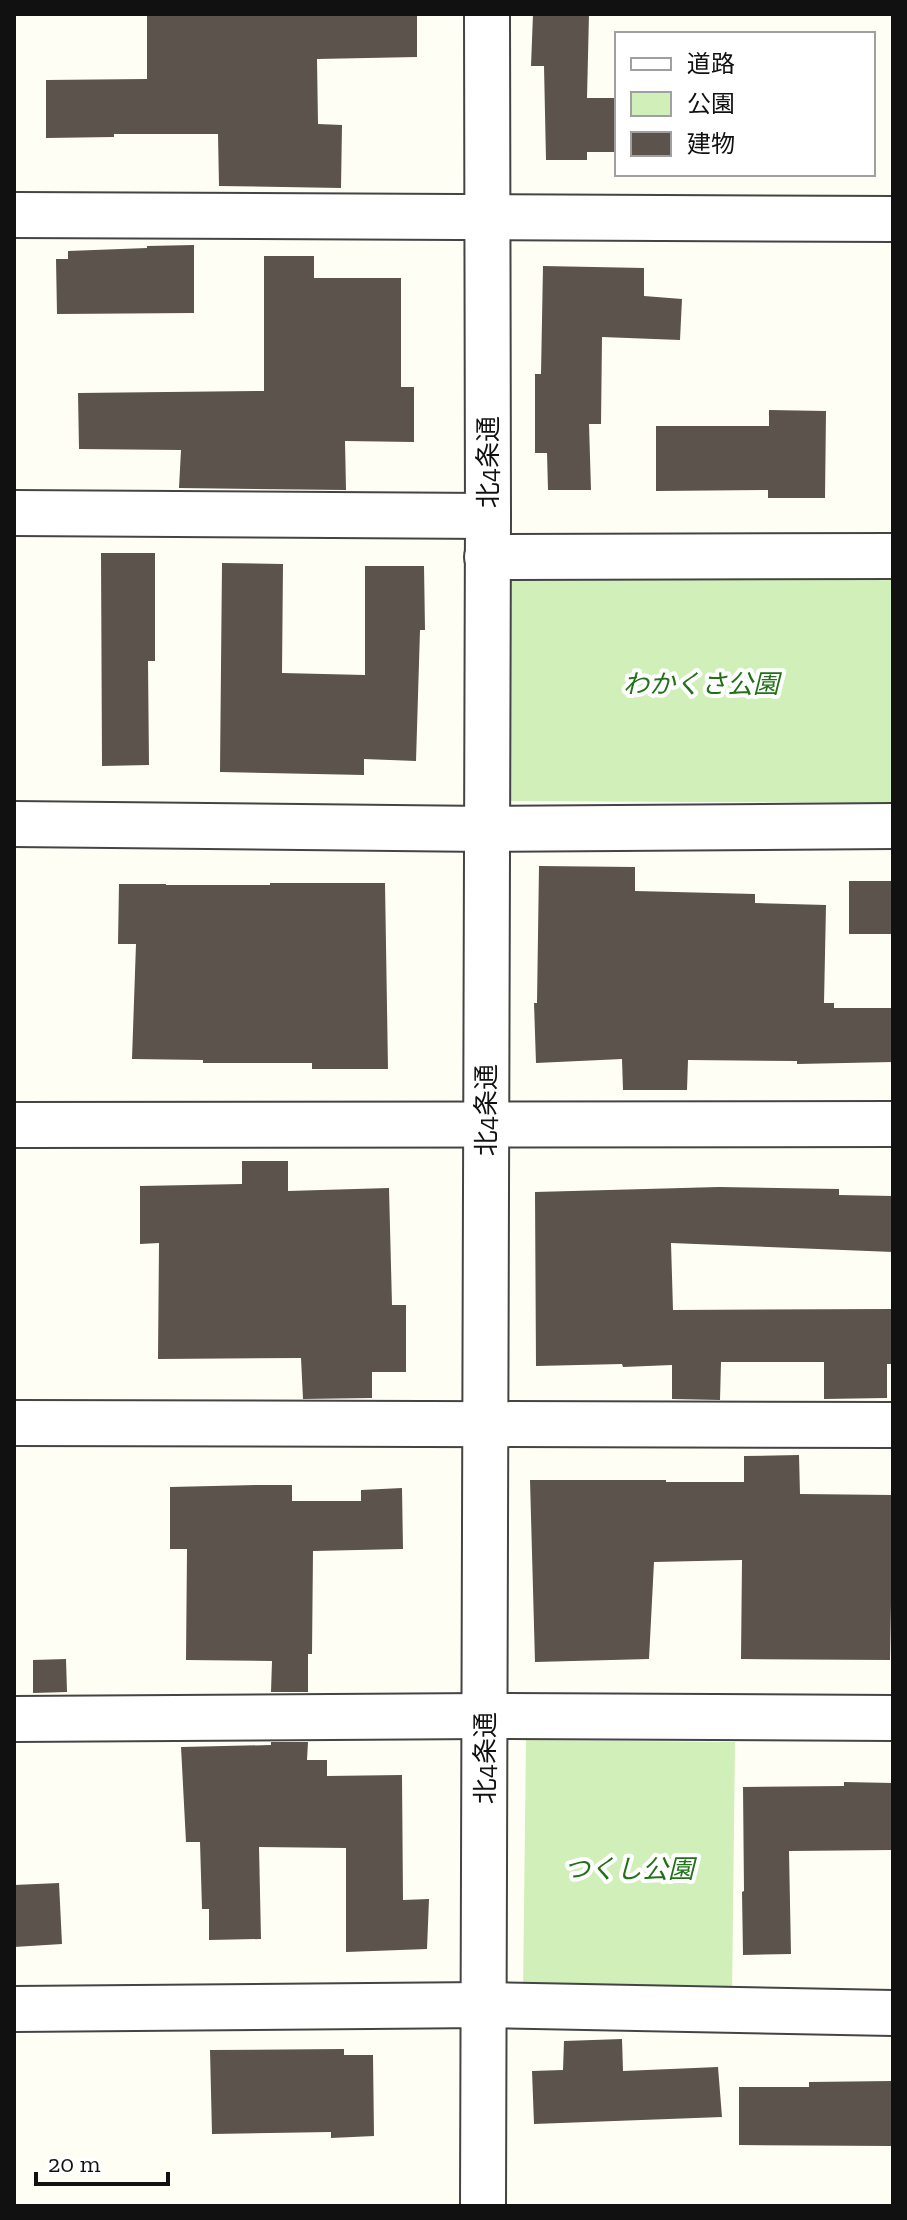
<svg xmlns="http://www.w3.org/2000/svg" width="907" height="2220" font-family="'Zilla Slab','Noto Sans JP',serif">
	<style>
		.green { fill: #d0efb9 }
		.building { fill: #5b534c }
		.lines { fill: none; stroke-linecap: round; stroke-linejoin: round }
		.minor-casing { stroke: #444; stroke-width: 48 }
		.minor { stroke: #fff; stroke-width: 44 }
		.labels { text-anchor: middle; dominant-baseline: central; stroke-width: 8; stroke-linejoin: round; paint-order: stroke }
		.street-label { font-size: 26px; fill: #111; stroke: #fff }
		.park-label { font-size: 26px; font-style: italic; fill: #227119; stroke: #fff }
	</style>
	<rect width="100%" height="100%" fill="#fffef5"/>
	<g class="green">
		<polygon points="510,566 893,568 893,803 508,801"/>
		<polygon points="526,1740 735,1742 732,1997 523,1995"/>
	</g>
	<g class="building">
		<polygon points="147,14 417,14 417,57 317,59 318,124 342,125 341,188 219,186 218,134 114,134 114,137 46,138 46,80 147,79"/>
		<polygon points="533,14 589,14 587,98 617,98 617,152 587,152 587,160 546,160 544,66 531,66"/>
		<polygon points="194,245 194,313 57,314 56,259 68,259 68,251 147,248 147,246"/>
		<polygon points="264,256 314,256 314,278 401,278 401,387 414,387 414,442 345,441 346,490 179,488 181,450 79,449 78,393 264,391"/>
		<polygon points="543,266 644,268 644,296 682,299 680,340 602,337 601,424 589,424 591,490 548,490 547,453 535,453 535,374 541,374"/>
		<polygon points="769,410 826,411 825,498 768,498 768,490 656,491 656,426 769,426"/>
		<polygon points="101,553 155,553 155,661 148,661 149,765 102,766"/>
		<polygon points="222,563 283,564 282,673 365,675 365,566 424,566 425,630 420,630 416,761 364,759 364,775 220,772"/>
		<polygon points="539,866 635,867 635,891 755,894 755,903 826,905 824,1003 834,1003 834,1008 893,1008 893,1062 797,1064 797,1061 688,1060 687,1090 623,1090 622,1059 536,1063 534,1003 537,1003"/>
		<rect x="849" y="881" width="44" height="53"/>
		<polygon points="270,883 385,883 388,1069 312,1069 312,1063 203,1063 203,1060 132,1059 136,944 118,944 119,884 166,884 166,885 270,885"/>
		<polygon points="242,1161 288,1161 288,1191 389,1188 392,1305 406,1305 406,1372 372,1372 372,1398 303,1399 301,1358 158,1359 159,1243 140,1244 140,1186 242,1184"/>
		<polygon points="719,1187 839,1189 839,1195 893,1196 893,1252 671,1243 673,1310 893,1309 893,1364 887,1364 887,1398 824,1399 824,1362 721,1362 720,1400 672,1399 672,1365 623,1367 622,1364 536,1366 535,1192"/>
		<polygon points="799,1455 800,1494 893,1495 890,1660 741,1659 742,1560 654,1562 649,1659 535,1662 530,1480 666,1480 666,1482 744,1482 744,1456"/>
		<polygon points="258,1485 292,1485 292,1501 361,1501 361,1490 402,1488 403,1549 313,1551 312,1654 308,1654 308,1692 271,1692 272,1661 186,1660 187,1549 170,1549 170,1487"/>
		<polygon points="66,1659 67,1692 33,1693 33,1660"/>
		<polygon points="271,1742 308,1742 307,1760 327,1760 327,1776 402,1775 403,1900 429,1899 427,1949 346,1952 346,1848 259,1847 261,1939 209,1940 209,1909 202,1909 200,1842 186,1842 181,1747 271,1745"/>
		<polygon points="844,1782 893,1783 893,1850 789,1851 791,1954 743,1955 742,1892 744,1891 743,1787 844,1786"/>
		<polygon points="59,1883 62,1944 14,1947 14,1885"/>
		<polygon points="622,2039 623,2071 718,2067 722,2117 534,2124 532,2071 563,2070 564,2041"/>
		<polygon points="344,2049 344,2055 373,2055 374,2136 331,2138 331,2132 212,2134 210,2050"/>
		<polygon points="893,2081 893,2146 739,2145 739,2087 809,2087 809,2082"/>
	</g>
	<g class="lines">
		<defs>
			<g id="minor">
				<polyline points="14,215 893,219"/>
				<polyline points="14,513 488,516"/>
				<polyline points="487,557 893,556"/>
				<polyline points="14,824 487,829 893,826"/>
				<polyline points="14,1125 893,1124"/>
				<polyline points="14,1423 893,1425"/>
				<polyline points="14,1719 485,1716 893,1718"/>
				<polyline points="14,2009 484,2005 893,2013"/>
				<polyline points="483,2206 488,516 487,14"/>
			</g>
		</defs>
		<use href="#minor" class="minor-casing"/>
		<use href="#minor" class="minor"/>
	</g>
	<g class="labels">
		<g class="street-label">
			<text transform="translate(488 462) rotate(-90)">北4条通</text>
			<text transform="translate(486 1110) rotate(-90)">北4条通</text>
			<text transform="translate(485 1758) rotate(-90)">北4条通</text>
		</g>
		<g class="park-label">
			<text x="701" y="684">わかくさ公園</text>
			<text x="629" y="1869">つくし公園</text>
		</g>
	</g>
	<rect width="907" height="2220" fill="none" stroke="#111111" stroke-width="32"/>
	<rect x="615" y="32" width="260" height="144" fill="#ffffff" stroke="#a0a0a0" stroke-width="2"/>
	<rect x="631" y="58" width="40" height="12" fill="#ffffff" stroke="#a0a0a0" stroke-width="2"/>
	<text x="687" y="72" font-size="24" fill="#111111">道路</text>
	<rect x="631" y="92" width="40" height="24" fill="#d0efb9" stroke="#a0a0a0" stroke-width="2"/>
	<text x="687" y="112" font-size="24" fill="#111111">公園</text>
	<rect x="631" y="132" width="40" height="24" fill="#5b534c" stroke="#a0a0a0" stroke-width="2"/>
	<text x="687" y="152" font-size="24" fill="#111111">建物</text>
	<path d="M36 2172v12h132v-12" fill="none" stroke="#111111" stroke-width="4"/>
	<text x="48" y="2172" font-size="24" fill="#111111" stroke="#ffffff" stroke-width="6" paint-order="stroke">20 m</text>
</svg>
